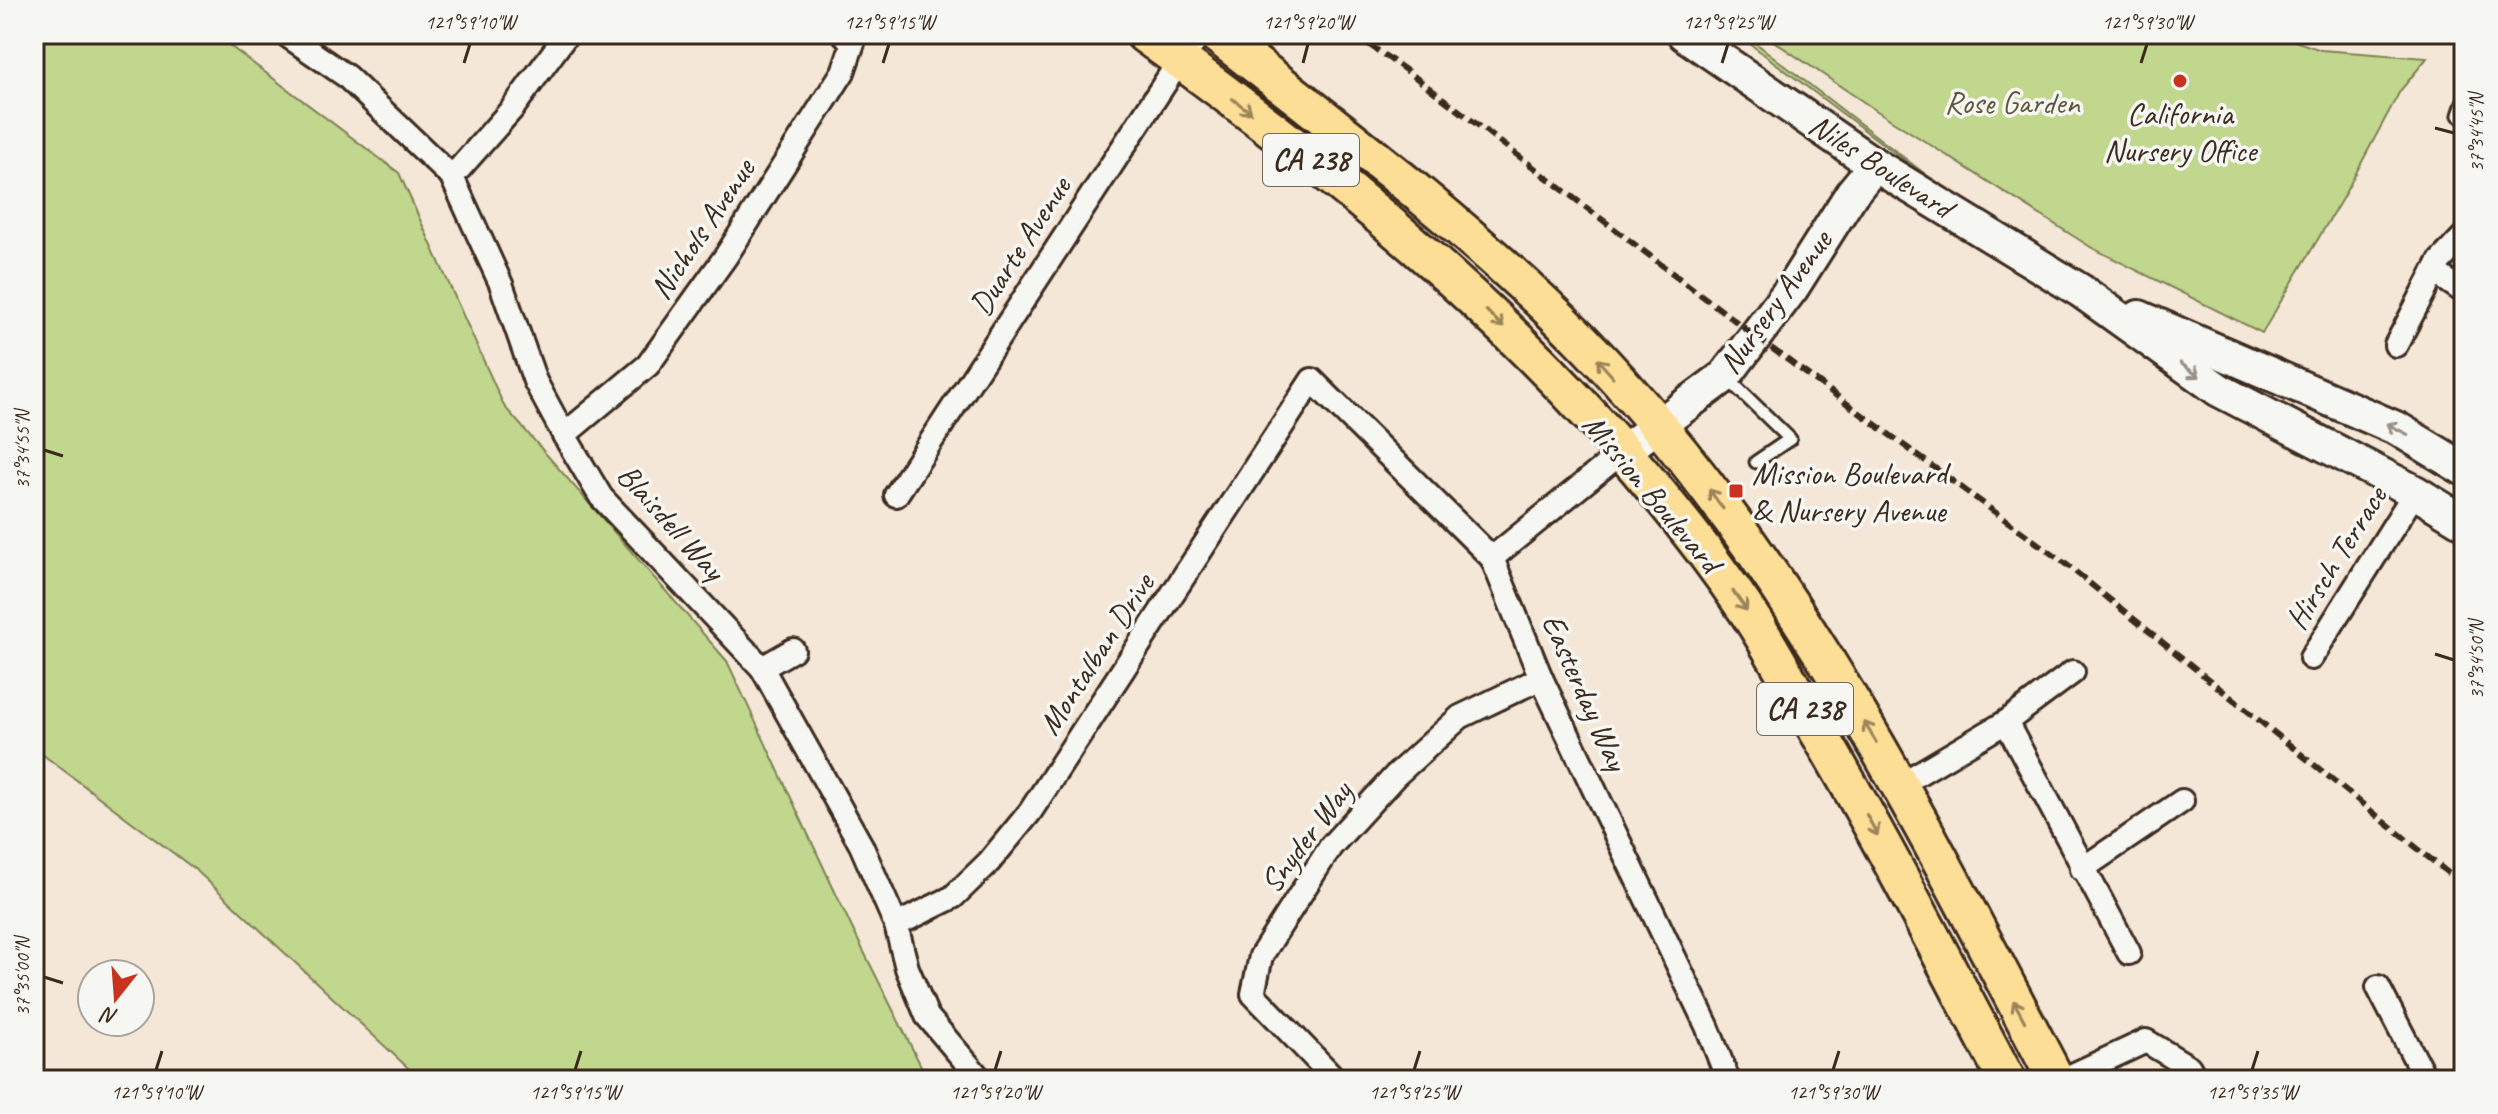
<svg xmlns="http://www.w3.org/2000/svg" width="2498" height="1114" font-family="Caveat,sans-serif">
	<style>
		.green { fill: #c1d78d; stroke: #7e8056; stroke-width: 2 }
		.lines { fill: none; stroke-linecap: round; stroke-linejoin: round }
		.service-casing { stroke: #3b2a1e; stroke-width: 17 }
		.minor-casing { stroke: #3b2a1e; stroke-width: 28 }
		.secondary-casing { stroke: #3b2a1e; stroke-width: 38 }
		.primary-casing { stroke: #3b2a1e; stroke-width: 42 }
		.service { stroke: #f6f6f2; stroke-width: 11 }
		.minor { stroke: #f6f6f2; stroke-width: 22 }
		.secondary { stroke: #f6f6f2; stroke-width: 32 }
		.primary { stroke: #fdde96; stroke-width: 36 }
		.rail { stroke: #3b2a1e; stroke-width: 6; stroke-dasharray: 12 6; stroke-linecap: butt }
		.oneway { stroke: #9c845a }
		.oneway2 { stroke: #989088 }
		.ticks { fill: none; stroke: #3b2a1e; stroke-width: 3 }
		.poi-dot { fill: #c8321e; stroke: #f6f6f2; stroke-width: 3 }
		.labels { text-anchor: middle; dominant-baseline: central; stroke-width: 7; stroke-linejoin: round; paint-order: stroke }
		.shield { fill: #f6f6f2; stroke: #73675e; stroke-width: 2 }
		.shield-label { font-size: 30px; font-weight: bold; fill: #3b2a1e }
		.park-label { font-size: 32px; fill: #5c553a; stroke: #f6f6f2 }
		.poi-label { font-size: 32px; fill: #3b2a1e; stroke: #f6f6f2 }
		.street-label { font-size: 32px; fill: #3b2a1e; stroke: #f6f6f2 }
		.neatline { fill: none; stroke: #3b2a1e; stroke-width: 3 }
		.ticks-label { font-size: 20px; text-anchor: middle; fill: #3b2a1e }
	</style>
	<rect width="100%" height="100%" fill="#f4e7d8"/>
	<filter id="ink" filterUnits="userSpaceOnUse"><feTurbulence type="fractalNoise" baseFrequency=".0125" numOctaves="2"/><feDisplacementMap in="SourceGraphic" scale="16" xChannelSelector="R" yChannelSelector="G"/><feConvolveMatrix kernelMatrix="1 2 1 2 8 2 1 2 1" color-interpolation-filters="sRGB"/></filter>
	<g filter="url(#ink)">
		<g class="green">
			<polygon points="34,34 214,34 399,173 504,406 727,661 852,928 928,1080 421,1080 197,871 34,748"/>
			<polygon points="1737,34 1744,34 2030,255"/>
			<polygon points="1763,34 2274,34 2321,50 2427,58 2400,91 2343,197 2262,333 2092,248 1874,109"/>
		</g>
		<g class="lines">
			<defs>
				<g id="service">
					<polyline points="2464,100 2459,115 2464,119"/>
					<polyline points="1725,376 1790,439 1756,462"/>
				</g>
				<g id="minor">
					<polyline points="285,34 346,76 452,177 501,284 535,381 564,435 601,497 762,668 861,845 896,925 907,968 927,1016 981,1080"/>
					<polyline points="452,177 512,109 567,34"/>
					<polyline points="2436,273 2464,292"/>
					<polyline points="2396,345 2440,261 2464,236"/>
					<polyline points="564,435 648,365 726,256 843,72 853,43 844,34"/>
					<polyline points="896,495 1180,60 1201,34"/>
					<polyline points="1492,558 1621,453"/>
					<polyline points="2311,658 2415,492"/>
					<polyline points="762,668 793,650"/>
					<polyline points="2006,722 2129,953"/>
					<polyline points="1901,784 2006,722 2073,672"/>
					<polyline points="2082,869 2182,801"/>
					<polyline points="896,925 953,897 989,862 1030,812 1312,380 1492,558 1541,678 1707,1026 1728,1080"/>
					<polyline points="2378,987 2426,1080"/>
					<polyline points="1336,1080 1253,994 1261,956 1331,846 1395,776 1460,717 1541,678"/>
					<polyline points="2062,1080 2146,1041 2189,1067 2196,1080"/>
				</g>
				<g id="secondary">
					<polyline points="1684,34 1875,165 2081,291 2219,390 2415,492 2464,522"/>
					<polyline points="2139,317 2398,429 2464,469"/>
					<polyline points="1621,453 1725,376 1792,288 1852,193 1875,165"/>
				</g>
				<g id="primary">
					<path d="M 1144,34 C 1370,196 1592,382 1749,614 C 1771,647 1789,682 1809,716 C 1880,835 1942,958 2007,1080"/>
					<path d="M 1216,34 C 1341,131 1470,228 1582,341 C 1789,553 1920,820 2056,1080"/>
				</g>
			</defs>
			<use href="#service" class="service-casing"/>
			<use href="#minor" class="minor-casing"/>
			<use href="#secondary" class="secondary-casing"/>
			<use href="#primary" class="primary-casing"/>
			<use href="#service" class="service"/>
			<use href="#minor" class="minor"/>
			<use href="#secondary" class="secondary"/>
			<use href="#primary" class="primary"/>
			<polyline class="rail" points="1354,34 1407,71 1755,336 2067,565 2464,886"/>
		</g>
		<defs><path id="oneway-shaft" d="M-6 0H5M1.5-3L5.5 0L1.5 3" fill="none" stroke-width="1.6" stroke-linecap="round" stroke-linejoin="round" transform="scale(2)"/></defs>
		<g class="oneway">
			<use href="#oneway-shaft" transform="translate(1242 106) rotate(37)"/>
			<use href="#oneway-shaft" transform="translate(1495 319) rotate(44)"/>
			<use href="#oneway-shaft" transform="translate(1605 368) rotate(-131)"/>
			<use href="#oneway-shaft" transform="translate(1716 499) rotate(-126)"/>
			<use href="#oneway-shaft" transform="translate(1740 601) rotate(54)"/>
			<use href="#oneway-shaft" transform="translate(1870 732) rotate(-121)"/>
			<use href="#oneway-shaft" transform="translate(1872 825) rotate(62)"/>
			<use href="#oneway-shaft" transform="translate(2019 1011) rotate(-118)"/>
		</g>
		<g class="oneway2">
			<use href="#oneway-shaft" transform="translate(2190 370) rotate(36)"/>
			<use href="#oneway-shaft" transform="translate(2397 429) rotate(-153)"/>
		</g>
	</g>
	<path class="ticks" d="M 464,63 L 470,44M 883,63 L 889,44M 1303,63 L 1308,44M 1722,63 L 1728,44M 2141,63 L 2147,44M 2435,128 L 2454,133M 44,450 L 63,456M 2435,654 L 2454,660M 44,977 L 63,983M 156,1070 L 162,1051M 575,1070 L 581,1051M 995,1070 L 1001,1051M 1414,1070 L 1420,1051M 1833,1070 L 1839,1051M 2252,1070 L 2258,1051"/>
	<g class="poi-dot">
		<circle cx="2180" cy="81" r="8"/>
		<rect x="1728" y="483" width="16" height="16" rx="4"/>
	</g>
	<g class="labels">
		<g class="shield">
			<rect x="1263" y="134" width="96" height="52" rx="6"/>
			<rect x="1757" y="683" width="96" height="52" rx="6"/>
		</g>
		<g class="shield-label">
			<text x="1311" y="160">CA 238</text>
			<text x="1805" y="709">CA 238</text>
		</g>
		<g class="park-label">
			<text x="2012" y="102">Rose Garden</text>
		</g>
		<g class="poi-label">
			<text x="2180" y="113">California<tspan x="2180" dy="37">Nursery Office</tspan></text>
			<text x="1752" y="473" text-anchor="start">Mission Boulevard<tspan x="1752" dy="37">&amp; Nursery Avenue</tspan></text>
		</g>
		<g class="street-label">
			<text transform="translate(1881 166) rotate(33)">Niles Boulevard</text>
			<text transform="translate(702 229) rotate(-56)">Nichols Avenue</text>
			<text transform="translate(1020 246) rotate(-57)">Duarte Avenue</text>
			<text transform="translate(1775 302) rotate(-54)">Nursery Avenue</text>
			<text transform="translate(1652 493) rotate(50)">Mission Boulevard</text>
			<text transform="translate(671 522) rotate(48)">Blaisdell Way</text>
			<text transform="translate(2336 558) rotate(-58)">Hirsch Terrace</text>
			<text transform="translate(1096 654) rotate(-57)">Montalban Drive</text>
			<text transform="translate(1585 692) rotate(66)">Easterday Way</text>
			<text transform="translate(1306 837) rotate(-53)">Snyder Way</text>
		</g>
	</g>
	<rect width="2498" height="1114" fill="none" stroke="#f6f6f2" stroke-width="88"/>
	<g transform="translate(116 998) rotate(197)"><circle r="38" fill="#f6f6f2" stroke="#aba49d" stroke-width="2"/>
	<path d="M0-6L14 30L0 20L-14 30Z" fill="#c8321e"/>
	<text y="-12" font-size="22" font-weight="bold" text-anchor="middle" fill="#3b2a1e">N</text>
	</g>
	<rect x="44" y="44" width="2410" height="1026" class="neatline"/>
	<g class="ticks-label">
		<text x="470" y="29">121°59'10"W</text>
		<text x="889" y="29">121°59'15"W</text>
		<text x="1308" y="29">121°59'20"W</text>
		<text x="1728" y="29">121°59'25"W</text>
		<text x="2147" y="29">121°59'30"W</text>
		<text transform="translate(2476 133) rotate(-90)" y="7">37°34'45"N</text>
		<text transform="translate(22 450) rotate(-90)" y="7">37°34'55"N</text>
		<text transform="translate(2476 660) rotate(-90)" y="7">37°34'50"N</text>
		<text transform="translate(22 977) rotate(-90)" y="7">37°35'00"N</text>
		<text x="156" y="1099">121°59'10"W</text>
		<text x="575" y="1099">121°59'15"W</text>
		<text x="995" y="1099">121°59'20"W</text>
		<text x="1414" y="1099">121°59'25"W</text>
		<text x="1833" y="1099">121°59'30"W</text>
		<text x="2252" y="1099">121°59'35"W</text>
	</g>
</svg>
